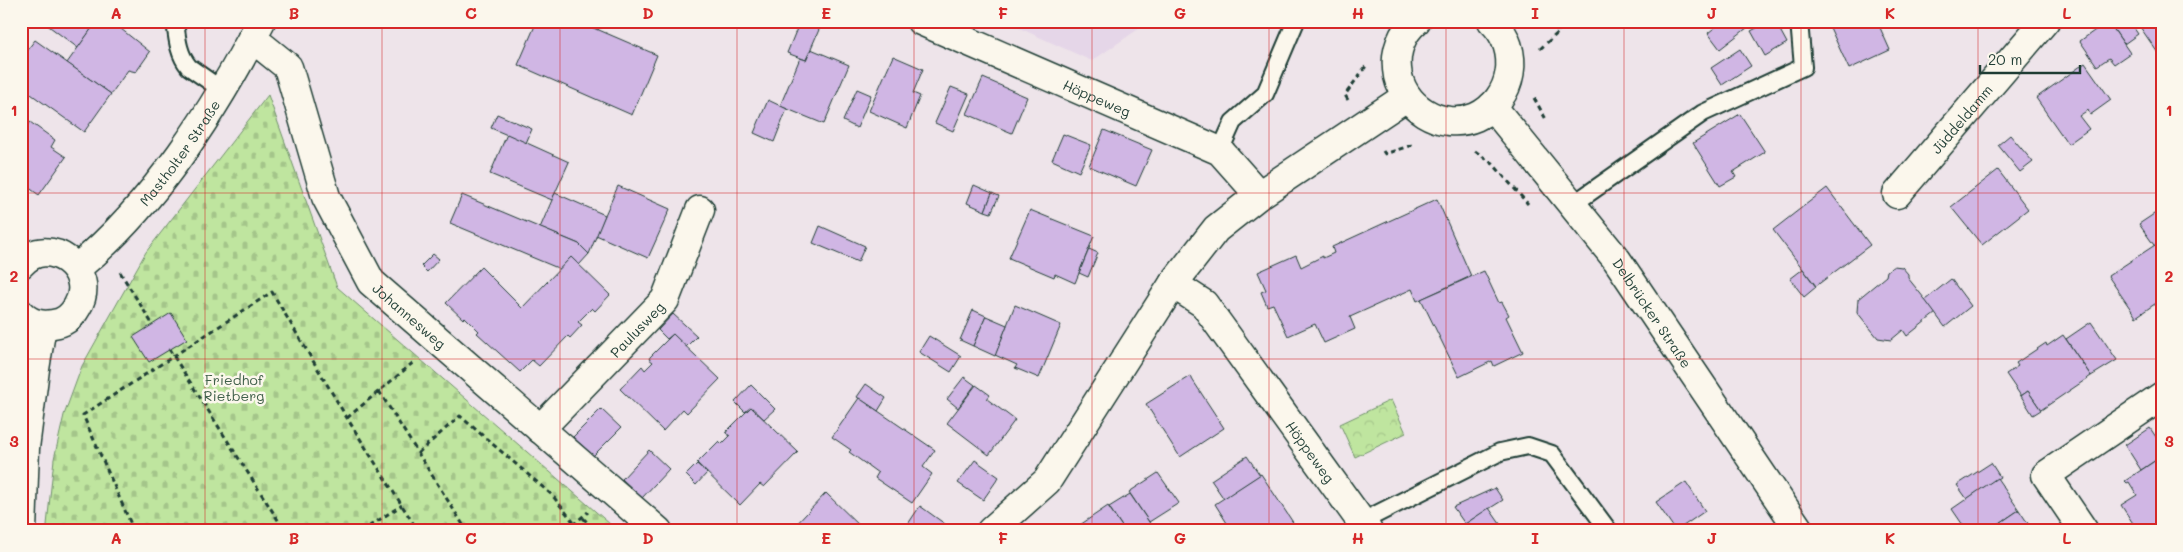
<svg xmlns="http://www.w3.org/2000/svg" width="2183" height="552" font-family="Mali,sans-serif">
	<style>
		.built { fill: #e5d6e8 }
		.forest { fill: url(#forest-crowns); stroke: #6f916a }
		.cemetery { fill: url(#cemetery-stones); stroke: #6f916a }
		.building { fill: #d0b6e4; stroke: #1f3d34 }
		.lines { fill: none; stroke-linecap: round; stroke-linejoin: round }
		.service-casing { stroke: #1f3d34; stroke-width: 20 }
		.minor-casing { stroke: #1f3d34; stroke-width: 31 }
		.tertiary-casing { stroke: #1f3d34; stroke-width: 31 }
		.path { stroke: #1f3d34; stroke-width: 3; stroke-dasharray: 5 4; stroke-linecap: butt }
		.service { stroke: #fbf7ec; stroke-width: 16 }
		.minor { stroke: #fbf7ec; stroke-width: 28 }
		.tertiary { stroke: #fbf7ec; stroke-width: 28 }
		.grid { fill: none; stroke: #d62828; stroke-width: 1; stroke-opacity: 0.55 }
		.labels { text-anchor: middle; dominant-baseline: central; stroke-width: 5; stroke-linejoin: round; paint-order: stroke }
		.street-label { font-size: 14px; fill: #1f3d34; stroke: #fbf7ec }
		.park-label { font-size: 14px; fill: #3f5f49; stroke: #fbf7ec }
		.neatline { fill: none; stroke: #d62828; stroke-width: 2 }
		.grid-label { font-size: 16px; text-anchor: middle; font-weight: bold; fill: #d62828 }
	</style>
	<defs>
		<pattern id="forest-crowns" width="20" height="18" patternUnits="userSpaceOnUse" patternTransform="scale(1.25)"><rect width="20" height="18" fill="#bfe59f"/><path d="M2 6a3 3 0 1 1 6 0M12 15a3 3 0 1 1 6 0" fill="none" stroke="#a4c58a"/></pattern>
		<pattern id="cemetery-stones" width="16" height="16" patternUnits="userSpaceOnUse" patternTransform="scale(1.25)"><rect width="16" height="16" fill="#bfe59f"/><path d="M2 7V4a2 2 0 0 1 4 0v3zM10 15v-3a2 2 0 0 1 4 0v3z" fill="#a4c58a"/></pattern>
	</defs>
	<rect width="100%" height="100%" fill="#eee4ea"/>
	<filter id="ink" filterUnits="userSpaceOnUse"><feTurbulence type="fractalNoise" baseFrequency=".02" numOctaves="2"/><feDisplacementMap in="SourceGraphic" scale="10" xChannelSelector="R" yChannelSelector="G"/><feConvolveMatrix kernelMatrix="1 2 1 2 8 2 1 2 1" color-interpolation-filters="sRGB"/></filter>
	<g filter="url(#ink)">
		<polygon class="built" points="1004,21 1150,21 1092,61"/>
		<polygon class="forest" points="1391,400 1406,433 1355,457 1340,424"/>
		<polygon class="cemetery" points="268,95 337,287 618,531 49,531 47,525 54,459 64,415 82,366 146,252"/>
		<g class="building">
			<polygon points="42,21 97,21 78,48"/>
			<polygon points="97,21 111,21 150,52 136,72 128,70 111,94 67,63"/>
			<polygon points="537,21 578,21 657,55 632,115 518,65"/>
			<polygon points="578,21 602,21 598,30"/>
			<polygon points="800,21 811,21 821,25 806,60 787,53"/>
			<polygon points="1723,21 1750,21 1752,24 1720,49 1708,33"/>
			<polygon points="1770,21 1775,21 1787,43 1765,56 1751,31"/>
			<polygon points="1827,21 1877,21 1890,50 1849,69"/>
			<polygon points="2108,21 2129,21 2138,34 2124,44"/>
			<polygon points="2108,21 2130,53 2114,64 2109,58 2097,66 2080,41"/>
			<polygon points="2136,21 2162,21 2162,59"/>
			<polygon points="35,40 111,94 84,132 21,87 21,58"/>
			<polygon points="811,49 849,65 824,124 780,106 800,58 806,60"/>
			<polygon points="1740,49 1751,66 1722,85 1711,68"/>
			<polygon points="893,56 923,69 913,93 920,96 907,128 869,111"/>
			<polygon points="2085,63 2111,100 2090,115 2088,110 2079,116 2089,129 2068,144 2036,98"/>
			<polygon points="983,78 1027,97 1012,133 967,114"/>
			<polygon points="951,87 969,94 953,131 935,123"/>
			<polygon points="857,89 871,95 857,128 843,121"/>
			<polygon points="768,100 787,109 774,142 754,133"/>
			<polygon points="497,114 532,129 526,143 491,128"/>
			<polygon points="1740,114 1765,152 1733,172 1736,177 1720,186 1693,143"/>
			<polygon points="30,122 55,140 51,147 66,157 39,195 21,182 21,134"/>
			<polygon points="1104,130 1152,150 1136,186 1089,166"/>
			<polygon points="507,134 569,162 552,200 490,174"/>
			<polygon points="1063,134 1091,145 1079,172 1052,160"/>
			<polygon points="2010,135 2033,162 2020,172 1998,145"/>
			<polygon points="1998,170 2028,209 1982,245 1951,207"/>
			<polygon points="974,185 992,193 985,211 967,203"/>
			<polygon points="618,186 670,209 648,258 596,235"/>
			<polygon points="1827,188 1870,245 1816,286 1773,230"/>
			<polygon points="555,193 605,215 589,254 579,244 540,228"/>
			<polygon points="992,193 999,196 991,213 985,211"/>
			<polygon points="462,195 579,244 589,254 579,265 571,257 560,269 450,223"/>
			<polygon points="1437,199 1471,276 1417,301 1412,289 1350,317 1355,329 1324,343 1315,324 1288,336 1273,304 1267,306 1261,292 1266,290 1258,272 1296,255 1301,267 1323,256 1323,258 1334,253 1332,247"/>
			<polygon points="1030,210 1094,236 1075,283 1055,274 1054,277 1009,258"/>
			<polygon points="2157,212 2162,219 2161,255 2139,224"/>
			<polygon points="820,226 865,246 858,262 813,243"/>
			<polygon points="2155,245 2162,255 2162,299 2136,317 2108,276"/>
			<polygon points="1089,249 1098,253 1088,277 1079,273"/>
			<polygon points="433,254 439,259 427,272 421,266"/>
			<polygon points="571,257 610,295 595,311 592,308 578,322 582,325 570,338 568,336 539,366 532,360 520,372 477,333 479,331 465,317 463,319 446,303 481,267 522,308"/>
			<polygon points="1894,266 1902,267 1908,274 1908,278 1936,313 1907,336 1903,330 1891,340 1878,338 1857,312 1858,299 1886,276 1887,271"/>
			<polygon points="1803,269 1816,287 1804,297 1790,279"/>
			<polygon points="1484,271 1499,303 1502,302 1509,315 1506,317 1523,352 1494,366 1492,361 1459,377 1421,299"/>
			<polygon points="1951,279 1971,306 1945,327 1925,300"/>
			<polygon points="1015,305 1061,325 1039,378 1015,368 1017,365 995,355"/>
			<polygon points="973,310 986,316 973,346 960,340"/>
			<polygon points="171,313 187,339 149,362 133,337"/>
			<polygon points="673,314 697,336 686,347 673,334 667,339 658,330"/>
			<polygon points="986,316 1007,325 995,356 973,346"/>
			<polygon points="2091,322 2117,360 2091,376 2066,339"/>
			<polygon points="673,334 720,379 687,413 683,409 663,431 620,389 642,366 645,370 653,362 649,359 650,357"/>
			<polygon points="2063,335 2091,376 2041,410 2028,391 2021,396 2006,374 2018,366 2016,363 2046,343 2047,346"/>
			<polygon points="929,336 961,356 951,372 919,352"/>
			<polygon points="1190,376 1224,428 1180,457 1146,404"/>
			<polygon points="964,377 975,385 958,408 947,399"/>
			<polygon points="866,384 886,398 878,411 857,397"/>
			<polygon points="751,385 775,409 764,419 751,407 745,412 735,402"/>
			<polygon points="976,385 990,395 987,399 1015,420 989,455 947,423"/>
			<polygon points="2028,391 2041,410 2033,415 2021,396"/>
			<polygon points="859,398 935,450 923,467 932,474 912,503 875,478 878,473 849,452 851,450 832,437"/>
			<polygon points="751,407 798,452 764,487 760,484 740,505 697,463 719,441 722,444 730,436 726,433 727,431"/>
			<polygon points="601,409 621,428 593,456 573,437"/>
			<polygon points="2150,428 2162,446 2162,456 2141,470 2125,445"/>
			<polygon points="649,450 669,469 642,498 622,479"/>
			<polygon points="1247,456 1260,475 1224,499 1211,480"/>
			<polygon points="2162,456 2162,531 2138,531 2121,505 2137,495 2129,482 2127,483 2125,481"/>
			<polygon points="975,460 999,477 983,500 958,483"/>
			<polygon points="1991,463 2000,477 1967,499 1957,485"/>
			<polygon points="697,464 707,473 696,485 686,475"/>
			<polygon points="1158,473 1179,503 1149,522 1129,492"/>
			<polygon points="1261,474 1296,527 1290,531 1232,531 1215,504"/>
			<polygon points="1997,478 2019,510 1988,531 1967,531 1952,509"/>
			<polygon points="1686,482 1705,511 1676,531 1656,502"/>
			<polygon points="1495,488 1503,500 1465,524 1453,507"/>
			<polygon points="826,493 865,531 790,531"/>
			<polygon points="1130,494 1149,522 1155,531 1125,531 1109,507"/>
			<polygon points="920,506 945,524 940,531 911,531 906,527"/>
			<polygon points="1108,506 1125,531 1071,531"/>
			<polygon points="1489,508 1505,531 1456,531 1465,524"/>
			<polygon points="2019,510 2033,531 1988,531"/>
		</g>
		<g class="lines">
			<defs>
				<g id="service">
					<path d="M 175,21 C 177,37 178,54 189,67 L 222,90"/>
					<polyline points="1220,151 1233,122 1265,94 1296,21"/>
					<polyline points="1572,205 1703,113 1803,67 1799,21"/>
					<polyline points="1361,522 1500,452 1528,446 1552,454 1609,531"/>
				</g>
				<g id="minor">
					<path id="s1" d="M 921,21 L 1220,151 L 1259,195"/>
					<path d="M 1416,21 C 1402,32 1395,52 1397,69 C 1400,106 1441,132 1476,117 C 1514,100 1522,49 1492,21"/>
					<path id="s2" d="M 252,38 L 288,67 L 326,197 L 371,282 L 658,531"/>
					<path id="s3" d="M 1492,106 L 1617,260 L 1800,531"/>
					<path id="s4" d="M 1897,194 L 2045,21"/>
					<path id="s5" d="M 1173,284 L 1204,304 L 1368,531"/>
					<path id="s6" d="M 540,429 L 665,300 L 700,210"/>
					<polyline points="991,531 1047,481 1173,284 1216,229 1259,195 1406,97"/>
					<polyline points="2084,531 2046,475 2162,396"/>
				</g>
				<g id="tertiary">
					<path d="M 21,264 C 48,232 99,271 77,307 C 72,316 64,323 53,324 C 41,326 29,323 21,314"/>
					<path id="s7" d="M 77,268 C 153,206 216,108 261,21"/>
					<polyline points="22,531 25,448 35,369 42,326"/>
				</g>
			</defs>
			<use href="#service" class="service-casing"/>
			<use href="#minor" class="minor-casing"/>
			<use href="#tertiary" class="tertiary-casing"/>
			<g class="path">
				<polyline points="1540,49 1560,31 1552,21"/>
				<polyline points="1534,98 1547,121"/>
				<polyline points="1348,100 1345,95 1366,66"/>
				<polyline points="1383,151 1385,154 1415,144"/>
				<polyline points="1475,151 1493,164 1528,204"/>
				<polyline points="120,272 153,325"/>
				<polyline points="169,349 285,531"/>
				<polyline points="379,391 467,531"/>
				<polyline points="347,418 415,361"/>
				<polyline points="418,453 460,416 552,495 575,524"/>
				<polyline points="583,518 596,531"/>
				<polyline points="134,531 83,415 272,292 347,418 418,531"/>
				<polyline points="362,531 402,505"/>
				<polyline points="566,531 588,512"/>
			</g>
			<use href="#service" class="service"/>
			<use href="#minor" class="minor"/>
			<use href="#tertiary" class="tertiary"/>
		</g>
	</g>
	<path class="grid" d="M 205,21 L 205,531M 382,21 L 382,531M 560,21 L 560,531M 737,21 L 737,531M 914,21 L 914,531M 1092,21 L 1092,531M 1269,21 L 1269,531M 1446,21 L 1446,531M 1624,21 L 1624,531M 1801,21 L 1801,531M 1978,21 L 1978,531M 21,193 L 2162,193M 21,359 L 2162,359"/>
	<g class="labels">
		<g class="street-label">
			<text stroke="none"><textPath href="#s1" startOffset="192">Höppeweg</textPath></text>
			<text stroke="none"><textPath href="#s4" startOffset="99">Jüddeldamm</textPath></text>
			<text stroke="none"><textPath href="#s7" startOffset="155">Mastholter Straße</textPath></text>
			<text stroke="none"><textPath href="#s3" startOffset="262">Delbrücker Straße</textPath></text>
			<text stroke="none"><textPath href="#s2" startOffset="329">Johannesweg</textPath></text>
			<text stroke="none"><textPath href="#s6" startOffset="139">Paulusweg</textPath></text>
			<text stroke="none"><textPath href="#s5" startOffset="219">Höppeweg</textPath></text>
		</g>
		<g class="park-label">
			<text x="234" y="379">Friedhof<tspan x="234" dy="16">Rietberg</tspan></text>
		</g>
	</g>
	<rect width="2183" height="552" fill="none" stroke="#fbf7ec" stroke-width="55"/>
	<path d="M1980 65v8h100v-8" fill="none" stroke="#1f3d34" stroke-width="2.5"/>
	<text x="1988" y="65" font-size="15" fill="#1f3d34" stroke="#fbf7ec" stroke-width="4" paint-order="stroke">20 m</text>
	<rect x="28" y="28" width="2128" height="496" class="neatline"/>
	<g class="grid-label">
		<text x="116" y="19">A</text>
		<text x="294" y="19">B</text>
		<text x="471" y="19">C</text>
		<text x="648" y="19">D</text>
		<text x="826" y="19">E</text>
		<text x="1003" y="19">F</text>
		<text x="1180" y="19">G</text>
		<text x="1358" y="19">H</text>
		<text x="1535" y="19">I</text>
		<text x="1712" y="19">J</text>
		<text x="1890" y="19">K</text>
		<text x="2067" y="19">L</text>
		<text x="14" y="116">1</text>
		<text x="2169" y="116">1</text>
		<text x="14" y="282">2</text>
		<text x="2169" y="282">2</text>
		<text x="14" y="447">3</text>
		<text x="2169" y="447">3</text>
		<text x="116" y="544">A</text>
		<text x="294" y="544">B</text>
		<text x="471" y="544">C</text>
		<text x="648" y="544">D</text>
		<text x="826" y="544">E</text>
		<text x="1003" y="544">F</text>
		<text x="1180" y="544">G</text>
		<text x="1358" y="544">H</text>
		<text x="1535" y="544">I</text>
		<text x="1712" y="544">J</text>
		<text x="1890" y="544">K</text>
		<text x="2067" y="544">L</text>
	</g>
</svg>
